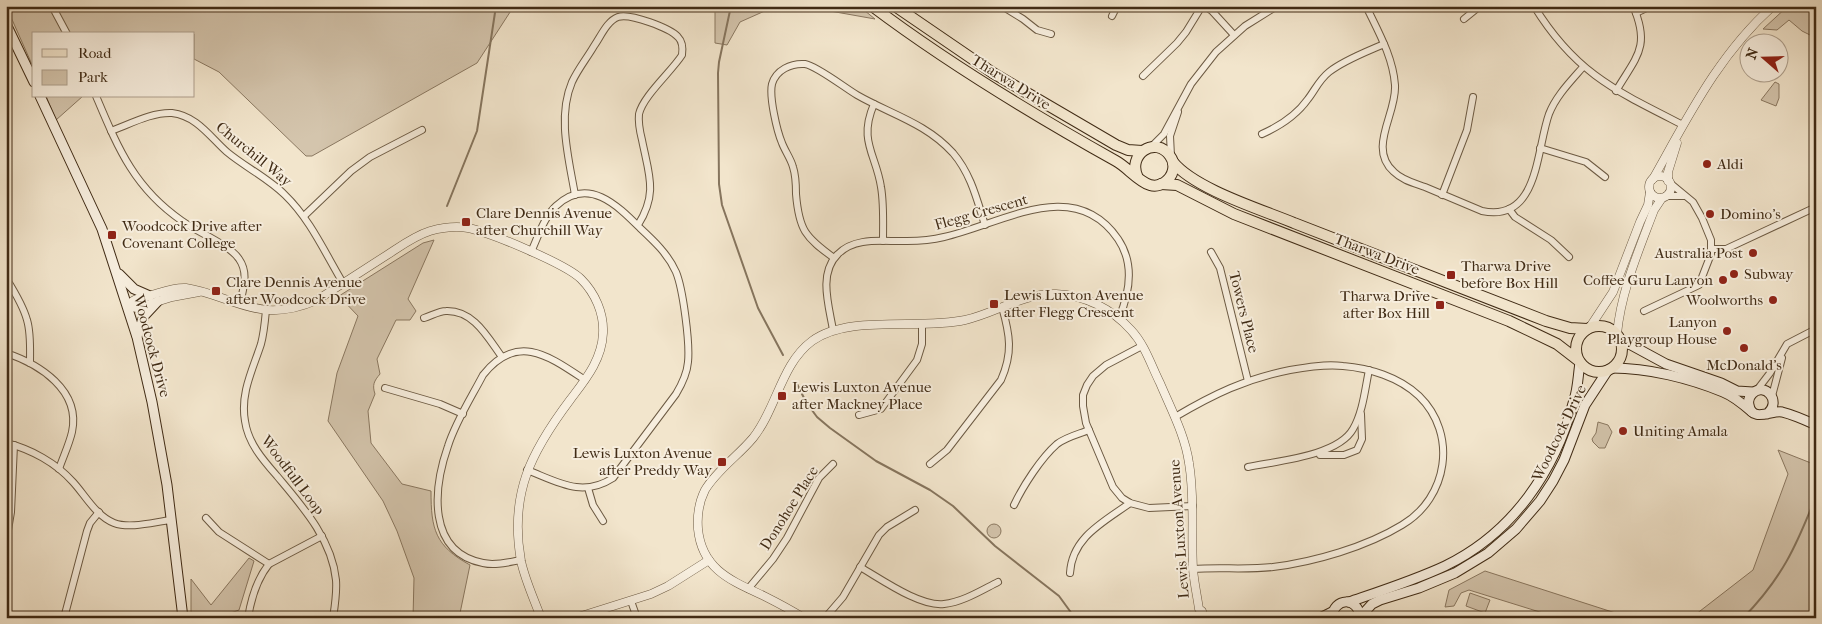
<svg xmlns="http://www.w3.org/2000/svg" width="1822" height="624" font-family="'IM FELL French Canon',serif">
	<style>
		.green { fill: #d4c5ad; stroke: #8a7861 }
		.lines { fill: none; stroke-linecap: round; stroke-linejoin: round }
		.stream { stroke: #86755e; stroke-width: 2 }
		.minor-casing { stroke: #6c5a43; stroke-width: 8 }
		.tertiary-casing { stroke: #6c5a43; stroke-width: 9 }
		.secondary-casing { stroke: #402b15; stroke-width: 11 }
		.primary-casing { stroke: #402b15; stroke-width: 12 }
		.minor { stroke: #f7eede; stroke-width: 6 }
		.tertiary { stroke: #f7eede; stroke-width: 8 }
		.secondary { stroke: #f7eede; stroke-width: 9 }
		.primary { stroke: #f2e5cc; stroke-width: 10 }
		.poi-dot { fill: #8f2418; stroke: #f7eede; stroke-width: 2 }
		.labels { text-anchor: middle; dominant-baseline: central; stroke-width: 4; stroke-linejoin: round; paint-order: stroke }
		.street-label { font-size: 15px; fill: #402b15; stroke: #f7eede }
		.poi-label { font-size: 15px; fill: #402b15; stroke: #f7eede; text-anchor: start }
	</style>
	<rect width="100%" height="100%" fill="#f2e5cc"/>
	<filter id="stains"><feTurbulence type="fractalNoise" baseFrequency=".004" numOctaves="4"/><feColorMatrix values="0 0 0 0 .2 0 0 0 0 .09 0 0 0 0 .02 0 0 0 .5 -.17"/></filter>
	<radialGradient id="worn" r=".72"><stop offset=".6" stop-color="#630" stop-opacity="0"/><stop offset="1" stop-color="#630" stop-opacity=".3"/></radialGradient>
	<g class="green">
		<polygon points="6,6 514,6 477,63 312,156 306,156 219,72 194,59 194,34 34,34 34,69"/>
		<polygon points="715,6 776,6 740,22 727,45 715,43"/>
		<polygon points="802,6 859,6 875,19"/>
		<polygon points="1788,6 1816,6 1816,38 1802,31 1789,20 1777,30 1763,29"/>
		<polygon points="1775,82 1779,84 1779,98 1776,106 1761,100"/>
		<polygon points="46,96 83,96 56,120"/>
		<path d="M 434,240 L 408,299 L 416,311 L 410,320 L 396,320 L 377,359 L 380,374 C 374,381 372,385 375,394 L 368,411 L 371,443 L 402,484 L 431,491 C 431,529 435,546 470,565 L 459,618 L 413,618 L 414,578 L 397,531 L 383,501 L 328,421 L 337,373 L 358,316 L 339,296 L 423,243 Z"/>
		<polygon points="1598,422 1608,425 1612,432 1605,448 1599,448 1593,442 1592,439 1596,433"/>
		<polygon points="1778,450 1816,465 1816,618 1691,618 1753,570 1788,474"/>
		<circle cx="994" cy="531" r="7"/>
		<polygon points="249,558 254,561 239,610 217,618 191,618 191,579 211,605"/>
		<polygon points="1485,571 1631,618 1559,618 1469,590 1461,593 1454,606 1445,607 1449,590"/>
		<polygon points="1470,593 1490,600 1485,613 1466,606"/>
	</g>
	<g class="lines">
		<g class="stream">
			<polyline points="731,6 719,62 718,73 719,184 722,205 758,308 783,355"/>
			<polyline points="447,206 477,131 496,6"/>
			<polyline points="796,382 806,402 817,417 830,428 876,461 930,490 953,506 995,546 1059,596 1075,618"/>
			<path d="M 1743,618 C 1782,578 1796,547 1816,496"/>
		</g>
		<defs>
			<g id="minor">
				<polyline points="52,6 67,34"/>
				<polyline points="1002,6 1023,19 1037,30 1051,34"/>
				<polyline points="1205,6 1212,11 1234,35"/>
				<path d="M 1366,6 C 1378,31 1393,57 1395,85 C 1397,114 1367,148 1394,172 C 1402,180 1414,183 1425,187 C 1444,195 1463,203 1482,211 C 1539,223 1536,150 1549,114 C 1556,96 1570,82 1583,67"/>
				<path d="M 1534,6 C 1575,73 1616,91 1683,125"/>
				<polyline points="1636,13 1651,6"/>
				<polyline points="1112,16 1117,6"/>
				<polyline points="1464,19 1480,6"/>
				<polyline points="1143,76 1177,43 1186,32 1202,6"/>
				<path d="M 1616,91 C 1636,57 1651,47 1633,6"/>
				<path d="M 96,96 C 118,148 134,188 182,221 C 197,232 230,245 239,259 C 249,273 243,289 240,304"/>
				<path d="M 874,104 C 858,141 876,154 881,187 C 884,204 883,223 883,241"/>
				<path d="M 111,131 C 130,124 152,112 172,113 C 197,116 210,137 227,152 C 245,167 268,178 285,195 C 310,219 325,253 343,283"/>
				<path d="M 1262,134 C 1280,126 1296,116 1308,99 C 1315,90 1319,80 1329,72 C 1344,60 1366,52 1384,44"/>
				<polyline points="1150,148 1164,134 1191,84 1216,52 1245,26 1277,6"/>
				<polyline points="1540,148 1586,162 1605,177"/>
				<polyline points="1171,156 1170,136 1178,112"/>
				<path d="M 575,195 C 569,159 557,117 572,82 C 578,69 587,58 594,46 C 601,36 607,21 618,17 C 630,13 670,28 678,37 C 683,42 683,48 682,55 C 672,71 643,96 639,114 C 638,123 640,132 642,140 C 649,175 658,193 638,225"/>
				<polyline points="1442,195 1467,130 1473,97"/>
				<polyline points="1666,196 1684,196"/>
				<polyline points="1509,209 1515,217 1551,240 1569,257"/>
				<polyline points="304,216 351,171 370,157 422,130"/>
				<polyline points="1712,249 1726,249 1816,207"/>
				<polyline points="1211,252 1220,268 1248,381"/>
				<path d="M 834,258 C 805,237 799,230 796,194 C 796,185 796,176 793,167 C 791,159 785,151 782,143 C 777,131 769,97 772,84 C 776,70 791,63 805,64 C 817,66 845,88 857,95 C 890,114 926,123 953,153 C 971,174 977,200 985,225"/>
				<path d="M 6,278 C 14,291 23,305 27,320 C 31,333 30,349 30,363"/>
				<path d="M 266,310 C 265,321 264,333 261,344 C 253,369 240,393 245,421 C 248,443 263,460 277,476 C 302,506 332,539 336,580 C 337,593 335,605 333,618"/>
				<polyline points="1644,311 1699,285 1711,254 1711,240 1702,218 1693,202 1670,183"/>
				<path d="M 424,318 C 431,316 439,311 446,311 C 474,310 488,338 502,357"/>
				<path d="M 833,330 C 829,306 818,273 838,254 C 856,236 884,242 907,241 C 919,241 932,240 944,237 C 1002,224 1074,175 1118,239 C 1135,264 1130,292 1119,318"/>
				<polyline points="1142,346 1106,365 1093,376 1087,385 1083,395 1083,406 1086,423 1113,487 1122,498 1130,503 1149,508 1193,506"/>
				<path d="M 6,353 C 39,364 81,390 72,432 C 69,445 63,457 59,469"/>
				<polyline points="385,388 440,404 463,414"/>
				<polyline points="1757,390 1770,373 1787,344 1816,329"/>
				<polyline points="1772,396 1782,358"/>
				<polyline points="859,415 881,409 917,360 922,344 922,325"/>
				<path d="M 1175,417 C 1214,394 1245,379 1290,370 C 1307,367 1325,364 1343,366 C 1369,368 1399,377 1419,396 C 1458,434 1448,498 1402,525 C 1366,547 1314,562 1273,567 C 1246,570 1220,567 1193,569"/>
				<path d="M 6,443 C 31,449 56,463 73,482 C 85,495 96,516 114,523 C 130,529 154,522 171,520"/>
				<polyline points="1320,455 1344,455 1357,450 1362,439 1361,414"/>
				<path d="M 930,464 L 947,450 L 1001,380 C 1013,353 1010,335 1002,307"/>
				<path d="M 1248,467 C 1277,461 1338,456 1353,429 C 1363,412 1365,389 1369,370"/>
				<path d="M 527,470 C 558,482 582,498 613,478 L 676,394 C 682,384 687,374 688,362 C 690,343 683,289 676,272 C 668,254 654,241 640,228 C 617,205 588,176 556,206 C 544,217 538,237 531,252"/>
				<polyline points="588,488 593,505 603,521"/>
				<path d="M 1014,505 C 1023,486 1041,458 1057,444 C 1066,437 1079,434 1089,430"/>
				<polyline points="206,518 219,532 269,564"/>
				<polyline points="6,542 11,512 14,445"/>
				<path d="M 521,560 C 509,562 496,566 483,563 C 427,552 433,489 448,446 C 456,421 471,398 483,375 C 517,332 549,356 585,380"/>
				<path d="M 860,567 C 881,579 920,607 944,604 C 963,602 982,590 998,582"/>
				<path d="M 1070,573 C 1072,537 1104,522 1130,503"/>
				<polyline points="748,589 773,559 787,538 819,478 833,464"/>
				<polyline points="631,601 637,618"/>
				<polyline points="64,618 87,531 90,523 99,512"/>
				<path d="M 248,618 C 251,599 257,579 269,564 L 322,536"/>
				<polyline points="825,618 843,597 879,535 887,527 915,510"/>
			</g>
			<g id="tertiary">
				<circle cx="1660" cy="187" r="11"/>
				<path d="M 1653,179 C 1688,117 1719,54 1773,6"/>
				<polyline points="1668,181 1668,172 1677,143"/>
				<path d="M 199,292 L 172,297 L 137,308 L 128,306 C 133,298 140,298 148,296 C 160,293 173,287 186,288 C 214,292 240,308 268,310 C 285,311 301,307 317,300 C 340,285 364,270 387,255 C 401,246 414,236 430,231 C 441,228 456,226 468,228 C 489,232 566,264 581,279 C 595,293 604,313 603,333 C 602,360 585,380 570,400 C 531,452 509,494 521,561 C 525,580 534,599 541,618"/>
				<polyline points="1590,327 1613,292 1640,222 1648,205 1650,192"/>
				<path d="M 1617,334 C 1621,291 1639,250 1654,210 L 1662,198"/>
				<polyline points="575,618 651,594 668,586 709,560"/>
				<path d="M 804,618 C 791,610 778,603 764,596 C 732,581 702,570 698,529 C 697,516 699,502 705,490 C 717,470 738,456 753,438 C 777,408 781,364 812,341 C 848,314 920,330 965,320 C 996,313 1023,293 1056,294 C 1085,295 1112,309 1131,330 C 1145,345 1151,365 1160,383 C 1171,409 1185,435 1189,463 C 1195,498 1191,533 1193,569 C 1194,582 1197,595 1199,609 L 1202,611 L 1203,618"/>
			</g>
			<g id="secondary">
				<polyline points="6,24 34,82"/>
				<polyline points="40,96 102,229 137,337 152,402 167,485 183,618"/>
				<polyline points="119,274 134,289 150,296"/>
				<polyline points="137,336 144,316 158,301"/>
				<polyline points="1620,339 1666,364 1721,383 1737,391 1753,392"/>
				<path d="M 1612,368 C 1648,368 1689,378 1723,392 C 1733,396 1743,404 1752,412"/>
				<path d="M 1767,414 C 1783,401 1764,381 1752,394 C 1749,397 1748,401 1749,405 C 1752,423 1772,410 1782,412 C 1794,415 1805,420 1816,425"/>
				<path d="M 1349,602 C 1381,591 1415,580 1445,566 C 1513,533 1555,471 1574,400 C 1578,388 1578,375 1580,363"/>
				<polyline points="1361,616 1372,604 1380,600 1419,588 1455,573 1488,553 1516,529 1540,501 1553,481 1564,460 1585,405 1608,370"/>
				<polyline points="1320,618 1332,612"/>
				<path d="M 1332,618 C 1333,597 1359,596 1360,618"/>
			</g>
			<g id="primary">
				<path d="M 872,6 C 949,64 1032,114 1116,161 C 1127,167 1139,182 1150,185 C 1160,188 1171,180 1173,170 C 1174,165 1173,160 1170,156 C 1156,135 1126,154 1138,178"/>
				<polyline points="895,6 993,73 1116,145 1128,150 1142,151"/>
				<path d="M 1173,162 C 1195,189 1260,209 1294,223 C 1378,256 1462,289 1546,321 L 1570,328 L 1587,329"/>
				<polyline points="1161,184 1177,185 1234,214 1509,321 1557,344 1579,361"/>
				<circle cx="1599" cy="349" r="23"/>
			</g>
		</defs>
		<use href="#minor" class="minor-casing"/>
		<use href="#tertiary" class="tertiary-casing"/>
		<use href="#secondary" class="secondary-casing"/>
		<use href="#primary" class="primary-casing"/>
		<use href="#minor" class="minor"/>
		<use href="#tertiary" class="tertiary"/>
		<use href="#secondary" class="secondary"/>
		<use href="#primary" class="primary"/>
	</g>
	<g class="poi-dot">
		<circle cx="1707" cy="164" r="5"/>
		<circle cx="1710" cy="214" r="5"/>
		<rect x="461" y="217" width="10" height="10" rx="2.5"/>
		<rect x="107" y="230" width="10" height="10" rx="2.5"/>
		<circle cx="1753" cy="253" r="5"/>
		<circle cx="1734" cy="274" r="5"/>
		<rect x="1446" y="270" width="10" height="10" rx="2.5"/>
		<circle cx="1723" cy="280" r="5"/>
		<rect x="211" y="286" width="10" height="10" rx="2.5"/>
		<circle cx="1773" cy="300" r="5"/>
		<rect x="989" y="299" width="10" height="10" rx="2.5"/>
		<rect x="1435" y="300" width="10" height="10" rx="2.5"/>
		<circle cx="1727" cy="331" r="5"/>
		<circle cx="1744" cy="348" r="5"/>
		<rect x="777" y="391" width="10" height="10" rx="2.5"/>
		<circle cx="1623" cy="431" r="5"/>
		<rect x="717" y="457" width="10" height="10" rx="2.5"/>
	</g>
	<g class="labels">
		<g class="street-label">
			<text transform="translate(1011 82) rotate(32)">Tharwa Drive</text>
			<text transform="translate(254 154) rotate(39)">Churchill Way</text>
			<text transform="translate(981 212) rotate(-16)">Flegg Crescent</text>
			<text transform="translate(1377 254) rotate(21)">Tharwa Drive</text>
			<text transform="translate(1244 312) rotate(76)">Towers Place</text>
			<text transform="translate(152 346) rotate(75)">Woodcock Drive</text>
			<text transform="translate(1559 433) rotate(-64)">Woodcock Drive</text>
			<text transform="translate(293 475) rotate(53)">Woodfull Loop</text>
			<text transform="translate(789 508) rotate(-58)">Donohoe Place</text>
			<text transform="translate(1179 529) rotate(-94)">Lewis Luxton Avenue</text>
		</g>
		<g class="poi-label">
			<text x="1717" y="164">Aldi</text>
			<text x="476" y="213">Clare Dennis Avenue<tspan x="476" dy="17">after Churchill Way</tspan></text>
			<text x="1720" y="214">Domino's</text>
			<text x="122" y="226">Woodcock Drive after<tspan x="122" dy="17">Covenant College</tspan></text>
			<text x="1743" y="253" text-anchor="end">Australia Post</text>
			<text x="1461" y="266">Tharwa Drive<tspan x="1461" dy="17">before Box Hill</tspan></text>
			<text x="1744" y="274">Subway</text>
			<text x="1713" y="280" text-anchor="end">Coffee Guru Lanyon</text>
			<text x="226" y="282">Clare Dennis Avenue<tspan x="226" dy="17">after Woodcock Drive</tspan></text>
			<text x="1004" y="295">Lewis Luxton Avenue<tspan x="1004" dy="17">after Flegg Crescent</tspan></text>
			<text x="1430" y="296" text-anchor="end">Tharwa Drive<tspan x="1430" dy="17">after Box Hill</tspan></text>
			<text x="1763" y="300" text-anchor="end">Woolworths</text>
			<text x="1717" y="322" text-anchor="end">Lanyon<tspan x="1717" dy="17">Playgroup House</tspan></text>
			<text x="1744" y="365" text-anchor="middle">McDonald's</text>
			<text x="792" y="387">Lewis Luxton Avenue<tspan x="792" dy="17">after Mackney Place</tspan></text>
			<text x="1633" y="431">Uniting Amala</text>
			<text x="712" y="453" text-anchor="end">Lewis Luxton Avenue<tspan x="712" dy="17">after Preddy Way</tspan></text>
		</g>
	</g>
	<rect width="1822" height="624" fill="none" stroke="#f2e5cc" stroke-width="25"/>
	<rect x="8" y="8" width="1807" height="609" fill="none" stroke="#402b15" stroke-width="2.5"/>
	<rect x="12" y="12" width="1797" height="599" fill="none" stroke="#402b15"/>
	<rect x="32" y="32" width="162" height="65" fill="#f7eede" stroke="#aea08e"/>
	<rect x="42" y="49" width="25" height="8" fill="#f2e5cc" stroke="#aea08e"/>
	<text x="78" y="58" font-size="15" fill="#402b15">Road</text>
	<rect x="42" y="70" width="25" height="15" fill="#d4c5ad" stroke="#aea08e"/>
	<text x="78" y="82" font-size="15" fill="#402b15">Park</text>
	<g transform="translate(1764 58) rotate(290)"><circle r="24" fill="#f7eede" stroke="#aea08e"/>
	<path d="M0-4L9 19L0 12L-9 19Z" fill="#8f2418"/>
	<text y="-8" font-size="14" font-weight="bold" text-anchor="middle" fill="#402b15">N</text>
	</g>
	<rect width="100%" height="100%" filter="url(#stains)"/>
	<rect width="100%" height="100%" fill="url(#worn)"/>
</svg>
